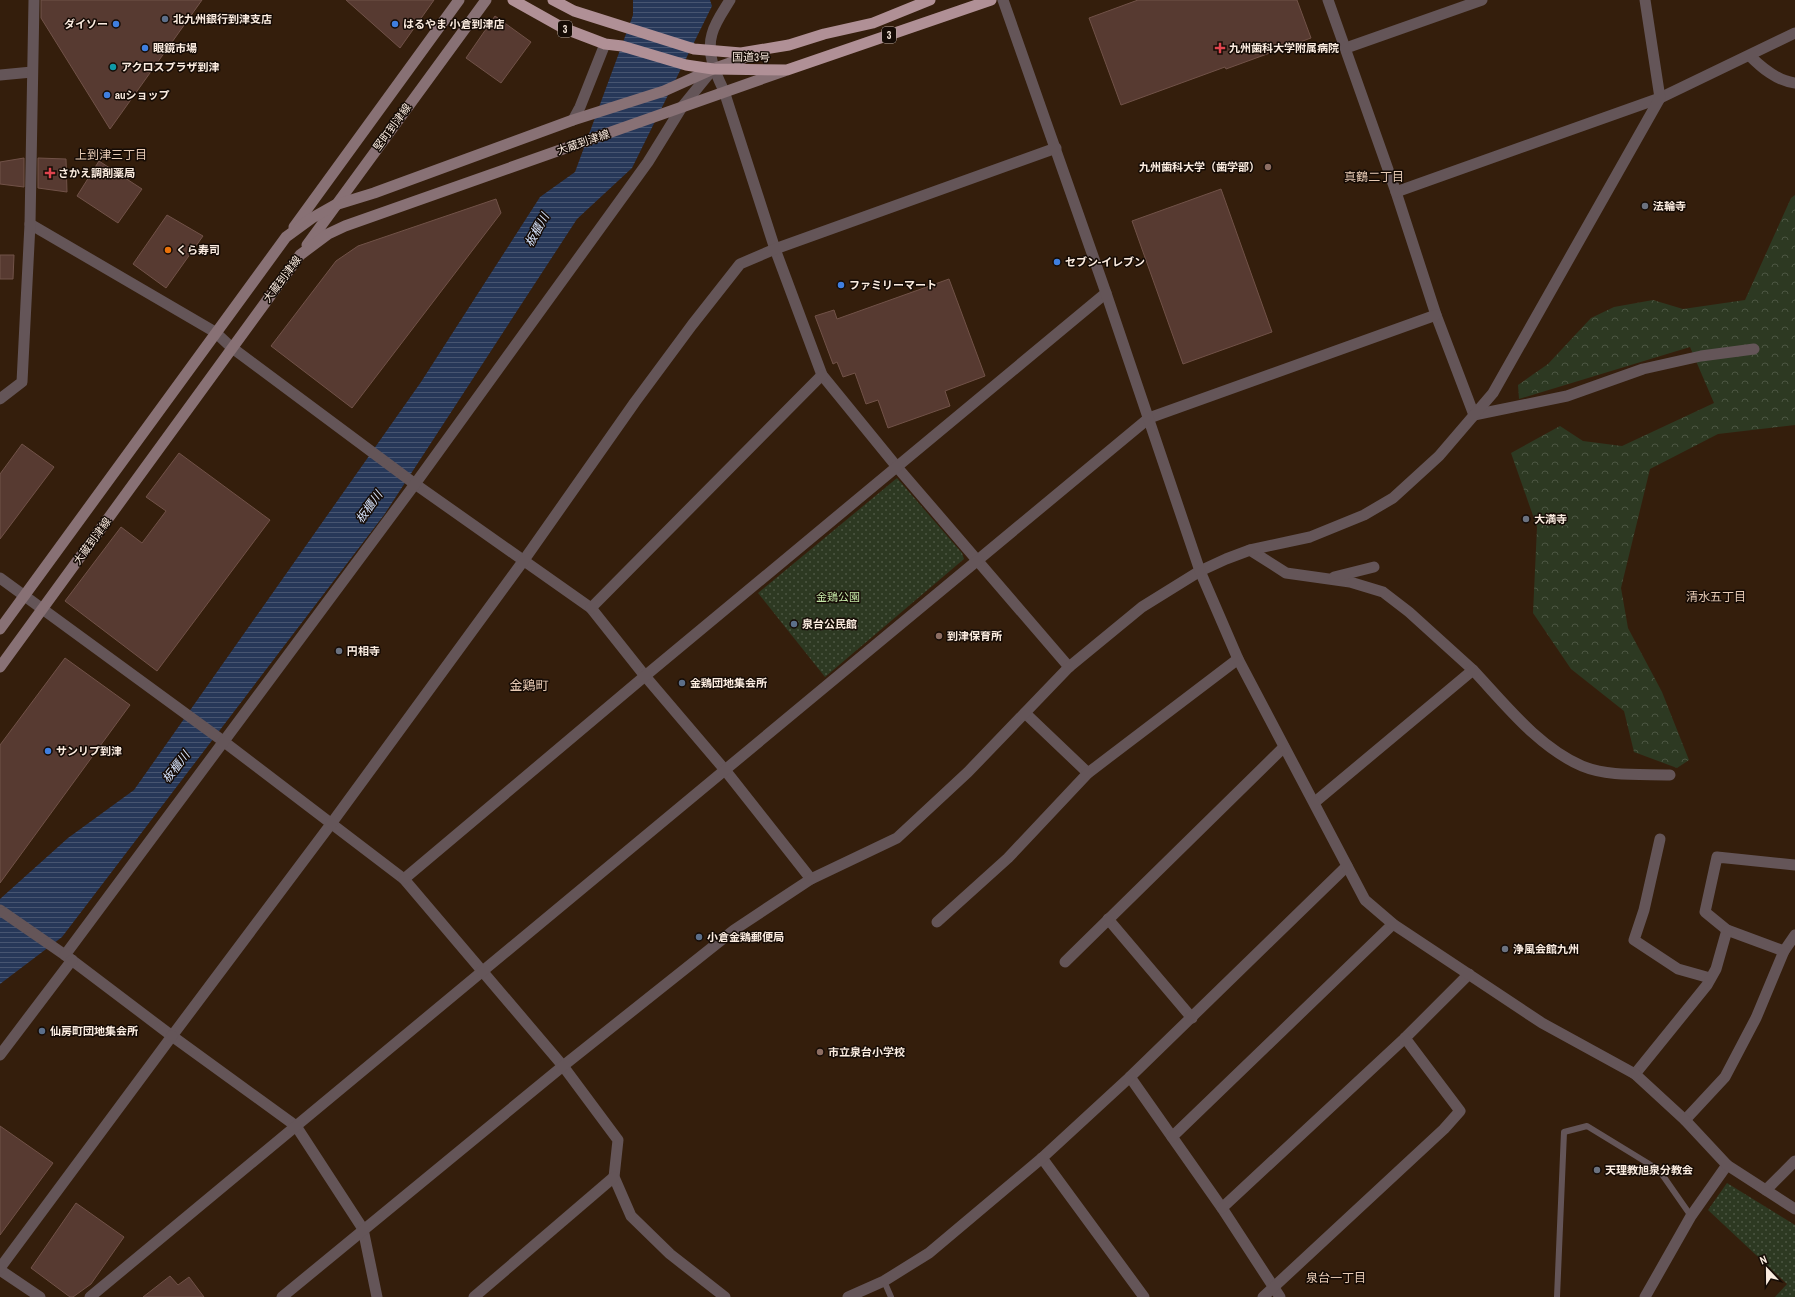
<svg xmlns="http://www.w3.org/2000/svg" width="1795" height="1297" font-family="'Archivo Narrow','Noto Sans JP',sans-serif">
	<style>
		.forest { fill: url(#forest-crowns) }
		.park { fill: url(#park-dots) }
		.water { fill: url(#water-rules) }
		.building { fill: #573a31; stroke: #715248 }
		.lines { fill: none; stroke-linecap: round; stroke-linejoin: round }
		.service { stroke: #645558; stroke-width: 6 }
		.minor { stroke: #645558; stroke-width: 11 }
		.tertiary { stroke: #645558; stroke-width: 11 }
		.secondary { stroke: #887175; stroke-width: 11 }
		.trunk { stroke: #b09096; stroke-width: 11 }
		.service-dot { fill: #5c6f8a; stroke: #150b05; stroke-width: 1.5 }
		.shop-dot { fill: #3f7fe0; stroke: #150b05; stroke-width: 1.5 }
		.health-dot { fill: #e0444e; stroke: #150b05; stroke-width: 1.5 }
		.culture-dot { fill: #0f9aa8; stroke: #150b05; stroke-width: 1.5 }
		.education-dot { fill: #8d6e63; stroke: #150b05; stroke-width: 1.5 }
		.worship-dot { fill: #6b7280; stroke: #150b05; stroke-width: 1.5 }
		.food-dot { fill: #e8710a; stroke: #150b05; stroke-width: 1.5 }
		.labels { text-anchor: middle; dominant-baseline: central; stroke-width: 3; stroke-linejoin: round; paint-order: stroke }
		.shield { fill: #150b05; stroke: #b6a89e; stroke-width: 1 }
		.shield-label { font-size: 10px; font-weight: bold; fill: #fbece0 }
		.poi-label { font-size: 11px; font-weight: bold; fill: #fbece0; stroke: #150b05; text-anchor: start }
		.street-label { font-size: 11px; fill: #fbece0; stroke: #150b05 }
		.park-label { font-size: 11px; fill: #c4e7a6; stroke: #150b05 }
		.neighbourhood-label { font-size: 12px; fill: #e8cbb5; stroke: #150b05 }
		.water-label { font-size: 12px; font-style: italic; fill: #d7e4fd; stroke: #150b05 }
		.quarter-label { font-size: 13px; fill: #e8cbb5; stroke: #150b05 }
	</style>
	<defs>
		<pattern id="forest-crowns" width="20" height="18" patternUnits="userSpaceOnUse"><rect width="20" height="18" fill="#2d3922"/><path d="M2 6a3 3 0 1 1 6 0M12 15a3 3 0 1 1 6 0" fill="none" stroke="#4c5642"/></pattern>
		<pattern id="park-dots" width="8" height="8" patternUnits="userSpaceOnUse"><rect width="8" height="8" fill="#2d3922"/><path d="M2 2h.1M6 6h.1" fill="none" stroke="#4c5642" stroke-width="1.8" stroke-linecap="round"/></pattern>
		<pattern id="water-rules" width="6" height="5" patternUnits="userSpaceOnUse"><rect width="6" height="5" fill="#273859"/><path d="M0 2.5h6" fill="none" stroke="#475571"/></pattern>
	</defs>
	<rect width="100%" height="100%" fill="#341e0c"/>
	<polygon class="forest" points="1795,195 1795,425 1718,434 1650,469 1621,588 1628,628 1662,692 1689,760 1677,768 1634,752 1624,711 1571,669 1533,613 1537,527 1511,453 1560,426 1583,441 1622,446 1714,403 1690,347 1519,399 1518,385 1548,364 1591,318 1614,307 1653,300 1683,309 1745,300 1791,198"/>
	<g class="park">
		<polygon points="897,478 962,553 964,559 825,677 758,593"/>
		<polygon points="1727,1183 1795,1225 1795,1297 1775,1297 1787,1284 1708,1210"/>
	</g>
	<polygon class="water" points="633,0 710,0 712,6 632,168 577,219 384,515 62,937 0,984 0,899 68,838 134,790 421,382 540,197 575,172 633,15"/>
	<g class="building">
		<polygon points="41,0 202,0 110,129 41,18"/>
		<polygon points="346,0 434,0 400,48"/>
		<polygon points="1138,0 1297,0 1311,38 1226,69 1225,67 1121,105 1089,18"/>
		<polygon points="495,16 531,42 501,83 466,58"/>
		<polygon points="24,158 24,187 0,184 0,162"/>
		<polygon points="38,158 66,159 67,192 38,188"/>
		<polygon points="99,161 142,189 118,223 77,196"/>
		<polygon points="1221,189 1272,332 1183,364 1132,221"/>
		<polygon points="496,199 501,213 352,408 271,346 336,261 358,246"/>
		<polygon points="167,215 203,236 166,288 133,264"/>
		<polygon points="0,255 14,255 13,279 0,279"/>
		<polygon points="949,279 985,376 945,391 950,406 888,428 878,400 866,404 855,373 843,377 837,362 833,364 815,316 834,310 837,319"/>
		<polygon points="22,444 54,467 0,539 0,474"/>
		<polygon points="179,453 270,520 157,671 65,601 121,527 142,543 166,511 146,497"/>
		<polygon points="65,658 130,705 0,883 0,745"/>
		<polygon points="0,1126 53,1163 0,1235"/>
		<polygon points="76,1203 124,1237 91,1284 73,1297 70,1297 31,1268"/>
		<polygon points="170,1276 178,1285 189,1277 204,1297 143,1297"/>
	</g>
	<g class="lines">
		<g class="service">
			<polyline points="884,1281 891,1297"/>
			<polyline points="1557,1297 1564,1132 1587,1126 1659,1170 1691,1216"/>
		</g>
		<g class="minor">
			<path d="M 730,0 C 724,10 715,22 712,34 C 706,54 716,74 724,91 L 775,249 L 822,375 L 897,467 L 1069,667"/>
			<polyline points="1328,0 1396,192 1436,315 1474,415"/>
			<polyline points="1346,48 1482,0"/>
			<path d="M 1750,56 C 1762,68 1777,81 1795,83"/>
			<polyline points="0,75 32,72"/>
			<polyline points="573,120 580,107 605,44"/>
			<polyline points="1396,192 1660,98 1795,33"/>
			<polyline points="30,224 215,332 231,347 415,484 591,608 645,676 725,770 811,879"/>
			<polyline points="0,399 22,382 30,224 34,0"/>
			<polyline points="1474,415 1567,396 1643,369 1701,356 1754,349"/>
			<polyline points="1250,550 1286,573 1350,582 1383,592 1409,612 1473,670"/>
			<polyline points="1334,577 1374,567"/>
			<polyline points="0,578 223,741 404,879 563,1066 618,1140 614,1177 631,1216 670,1254 725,1297"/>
			<polyline points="591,608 822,375"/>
			<polyline points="1025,713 1088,773"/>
			<path d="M 1315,802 L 1473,670 C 1505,704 1538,747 1582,766 C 1608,777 1642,774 1670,775"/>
			<polyline points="1660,839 1644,910 1634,940 1678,969 1710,978"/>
			<polyline points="404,879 645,676 1106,293"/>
			<polyline points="0,910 65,955 172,1036 296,1126 363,1229 377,1297"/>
			<polyline points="1108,919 1192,1018"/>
			<polyline points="937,922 1008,858 1088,773 1238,659"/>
			<polyline points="1784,951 1727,930 1705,912 1717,857 1795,865"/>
			<polyline points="65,955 415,484 648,162 682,107 713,69"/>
			<polyline points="1065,962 1284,747"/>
			<polyline points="172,1036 331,824 524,560 635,402 692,325 740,264 775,249 1056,148"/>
			<polyline points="0,1055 72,960"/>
			<polyline points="1635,1074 1707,985 1716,969 1727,930"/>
			<polyline points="1130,1077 1222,1208 1280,1297"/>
			<polyline points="1685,1120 1725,1077 1756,1018 1784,951 1795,935"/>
			<polyline points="1172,1137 1393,924"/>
			<polyline points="1042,1158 1144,1297"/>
			<polyline points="1766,1190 1795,1161"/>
			<polyline points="1222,1208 1405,1038 1469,974"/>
			<polyline points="0,1270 40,1297"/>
			<polyline points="90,1297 1149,418 1436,315"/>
			<polyline points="282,1297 563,1066 734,930 811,879 897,838 968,772 1069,667 1142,607 1200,571 1226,559 1250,550 1310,537 1364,515 1393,498 1439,456 1493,393 1660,98 1645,0"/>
			<polyline points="474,1297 614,1177"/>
			<polyline points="848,1297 884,1281 929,1253 1042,1158 1130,1077 1347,866"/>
			<polyline points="1263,1297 1444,1129 1460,1111 1405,1038"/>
			<polyline points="1645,1297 1691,1216 1727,1165"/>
		</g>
		<g class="tertiary">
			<polyline points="1003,0 1106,293 1200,571 1238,659 1365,900 1393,924 1542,1023 1635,1074 1685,1120 1727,1165 1795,1209"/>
			<polyline points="0,1268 172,1036"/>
		</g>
		<g class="secondary">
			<polyline points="294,227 459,0"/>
			<polyline points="307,245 486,0"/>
			<polyline points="0,629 286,237 312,218 335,205 374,193 573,120 664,91 713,69 758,53"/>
			<polyline points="0,667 300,255 328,234 345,226 784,71"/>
		</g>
		<g class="trunk">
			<polyline points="513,0 563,28 605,44 622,46 686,65 713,69 787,70 991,0"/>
			<polyline points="553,0 574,11 694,49 741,53 789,45 824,34 873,23 930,0"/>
		</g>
	</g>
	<g class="service-dot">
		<circle cx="165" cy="19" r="4"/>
		<circle cx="794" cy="624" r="4"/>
		<circle cx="682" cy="683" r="4"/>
		<circle cx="699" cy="937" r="4"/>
		<circle cx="42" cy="1031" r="4"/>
	</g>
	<g class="shop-dot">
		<circle cx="116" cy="24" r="4"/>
		<circle cx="395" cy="24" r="4"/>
		<circle cx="145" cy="48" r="4"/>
		<circle cx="107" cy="95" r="4"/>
		<circle cx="1057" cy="262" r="4"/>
		<circle cx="841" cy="285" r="4"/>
		<circle cx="48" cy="751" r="4"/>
	</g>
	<g class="health-dot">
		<path d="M1218 42h4v4h4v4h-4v4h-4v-4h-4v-4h4z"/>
		<path d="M48 167h4v4h4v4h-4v4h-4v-4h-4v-4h4z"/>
	</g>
	<circle class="culture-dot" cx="113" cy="67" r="4"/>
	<g class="education-dot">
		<circle cx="1268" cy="167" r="4"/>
		<circle cx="939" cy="636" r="4"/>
		<circle cx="820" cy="1052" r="4"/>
	</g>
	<g class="worship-dot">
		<circle cx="1645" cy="206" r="4"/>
		<circle cx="1526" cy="519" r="4"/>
		<circle cx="339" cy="651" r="4"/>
		<circle cx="1505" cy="949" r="4"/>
		<circle cx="1597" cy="1170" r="4"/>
	</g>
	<circle class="food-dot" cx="168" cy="250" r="4"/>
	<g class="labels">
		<g class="shield">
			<rect x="558" y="21" width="14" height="16" rx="3"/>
			<rect x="882" y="27" width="14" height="16" rx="3"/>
		</g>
		<g class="shield-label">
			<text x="565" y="29">3</text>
			<text x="889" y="35">3</text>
		</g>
		<g class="poi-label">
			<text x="173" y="19">北九州銀行到津支店</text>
			<text x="108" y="24" text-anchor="end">ダイソー</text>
			<text x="403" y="24">はるやま 小倉到津店</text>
			<text x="153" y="48">眼鏡市場</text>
			<text x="1229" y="48">九州歯科大学附属病院</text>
			<text x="121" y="67">アクロスプラザ到津</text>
			<text x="115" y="95">auショップ</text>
			<text x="1260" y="167" text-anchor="end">九州歯科大学（歯学部）</text>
			<text x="58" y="173">さかえ調剤薬局</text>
			<text x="1653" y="206">法輪寺</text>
			<text x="176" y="250">くら寿司</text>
			<text x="1065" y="262">セブン-イレブン</text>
			<text x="849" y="285">ファミリーマート</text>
			<text x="1534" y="519">大満寺</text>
			<text x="802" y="624">泉台公民館</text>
			<text x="947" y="636">到津保育所</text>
			<text x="347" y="651">円相寺</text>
			<text x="690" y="683">金鶏団地集会所</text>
			<text x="56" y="751">サンリプ到津</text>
			<text x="707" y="937">小倉金鶏郵便局</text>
			<text x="1513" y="949">浄風会館九州</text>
			<text x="50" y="1031">仙房町団地集会所</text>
			<text x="828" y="1052">市立泉台小学校</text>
			<text x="1605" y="1170">天理教旭泉分教会</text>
		</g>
		<g class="street-label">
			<text transform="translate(751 57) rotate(1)">国道3号</text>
			<text transform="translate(392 127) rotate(-54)">堅町到津線</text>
			<text transform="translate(583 142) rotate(-19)">大蔵到津線</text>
			<text transform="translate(282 279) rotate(-53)">大蔵到津線</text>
			<text transform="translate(92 541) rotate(-54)">大蔵到津線</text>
		</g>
		<g class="park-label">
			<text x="838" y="597">金鶏公園</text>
		</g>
		<g class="neighbourhood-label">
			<text x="111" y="155">上到津三丁目</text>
			<text x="1374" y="177">真鶴二丁目</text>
			<text x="1716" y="597">清水五丁目</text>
			<text x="1336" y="1278">泉台一丁目</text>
		</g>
		<g class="water-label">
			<text transform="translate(537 230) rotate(-61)">板櫃川</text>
			<text transform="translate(369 507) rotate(-54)">板櫃川</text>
			<text transform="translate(176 767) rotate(-52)">板櫃川</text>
		</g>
		<g class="quarter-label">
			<text x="529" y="685">金鶏町</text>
		</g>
	</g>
	<g transform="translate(1767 1269) rotate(338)" stroke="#150b05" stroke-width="3" paint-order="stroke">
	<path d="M0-3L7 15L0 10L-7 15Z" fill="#fbece0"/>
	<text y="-6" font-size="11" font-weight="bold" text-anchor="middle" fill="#fbece0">N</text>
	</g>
</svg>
